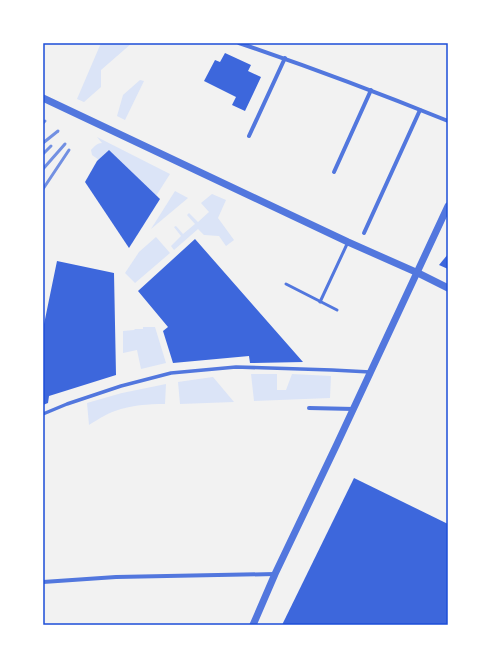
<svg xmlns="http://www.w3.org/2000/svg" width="491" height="668" font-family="'IBM Plex Sans',sans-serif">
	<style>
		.green { fill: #dbe4f7 }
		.building { fill: #3d67dc }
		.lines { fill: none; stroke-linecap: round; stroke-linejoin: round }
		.service { stroke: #5277de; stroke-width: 3 }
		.pedestrian { stroke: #5277de; stroke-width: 3.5 }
		.minor { stroke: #5277de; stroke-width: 4 }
		.tertiary { stroke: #5277de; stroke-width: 7 }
		.rail { stroke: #7290e2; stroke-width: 3 }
		.neatline { fill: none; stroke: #1d4ed8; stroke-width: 1.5 }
	</style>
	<rect width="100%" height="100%" fill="#f2f2f2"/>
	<g class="green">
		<polygon points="101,43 132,43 101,70 101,87 84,102 77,99"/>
		<polygon points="140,80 144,81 125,120 117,116 123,95"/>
		<path d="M 97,137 L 170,174 L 156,196 L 109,150 L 99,160 L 92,155 L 91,150 C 95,146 97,143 102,143 Z"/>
		<polygon points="175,191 188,198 151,229"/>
		<polygon points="212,194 226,200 218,218 234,240 226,246 219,236 204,235 198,229 174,250 171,246 181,236 174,227 176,226 183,234 195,224 187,215 189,213 198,222 209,212 201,203"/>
		<polygon points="156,237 170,253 135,283 125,273 139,252"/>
		<polygon points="143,327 155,327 166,363 141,369 137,350 123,353 123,331 134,330 135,329 143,329"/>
		<polygon points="251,374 277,374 277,390 286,390 292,374 331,376 330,398 254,401"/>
		<polygon points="213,377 234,402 180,404 178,382"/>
		<path d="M 166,384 L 165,404 C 148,404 131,405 115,411 C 106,414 97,420 89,425 L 87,403 L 122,393 Z"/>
	</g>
	<g class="building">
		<polygon points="225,53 251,65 248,71 261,77 245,111 232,105 236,97 204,81 215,60 220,62"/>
		<polygon points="109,150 160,199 129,248 85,182 97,161"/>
		<polygon points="195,239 303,362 250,363 249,356 173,363 163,331 168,327 138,291"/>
		<polygon points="448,254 448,269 439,265"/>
		<polygon points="57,261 114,273 116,375 49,396 48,403 43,405 43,329"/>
		<polygon points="354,478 448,524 448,625 282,625"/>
	</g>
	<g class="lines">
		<g class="service">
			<polyline points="286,284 337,310"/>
			<polyline points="320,302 348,242"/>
		</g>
		<polyline class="pedestrian" points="43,414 67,404 121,386 171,373 236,367 332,370 370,372"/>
		<g class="minor">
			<path d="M 239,43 C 310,67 379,93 448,121"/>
			<polyline points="249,136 285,58"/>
			<polyline points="334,172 371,90"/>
			<polyline points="364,233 420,110"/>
			<polyline points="309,408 354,409"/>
			<polyline points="43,582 116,577 275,574"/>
		</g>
		<g class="tertiary">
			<polyline points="43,98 348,242 418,273 448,288"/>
			<polyline points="253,625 275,574 337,444 448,206"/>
		</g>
		<g class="rail">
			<polyline points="43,123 45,121"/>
			<polyline points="43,143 58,131"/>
			<polyline points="43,154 51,146"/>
			<polyline points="43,169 65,144"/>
			<polyline points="43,189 69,150"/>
		</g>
	</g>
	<rect width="491" height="668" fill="none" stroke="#ffffff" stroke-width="88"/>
	<rect x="44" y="44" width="403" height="580" class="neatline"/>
</svg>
